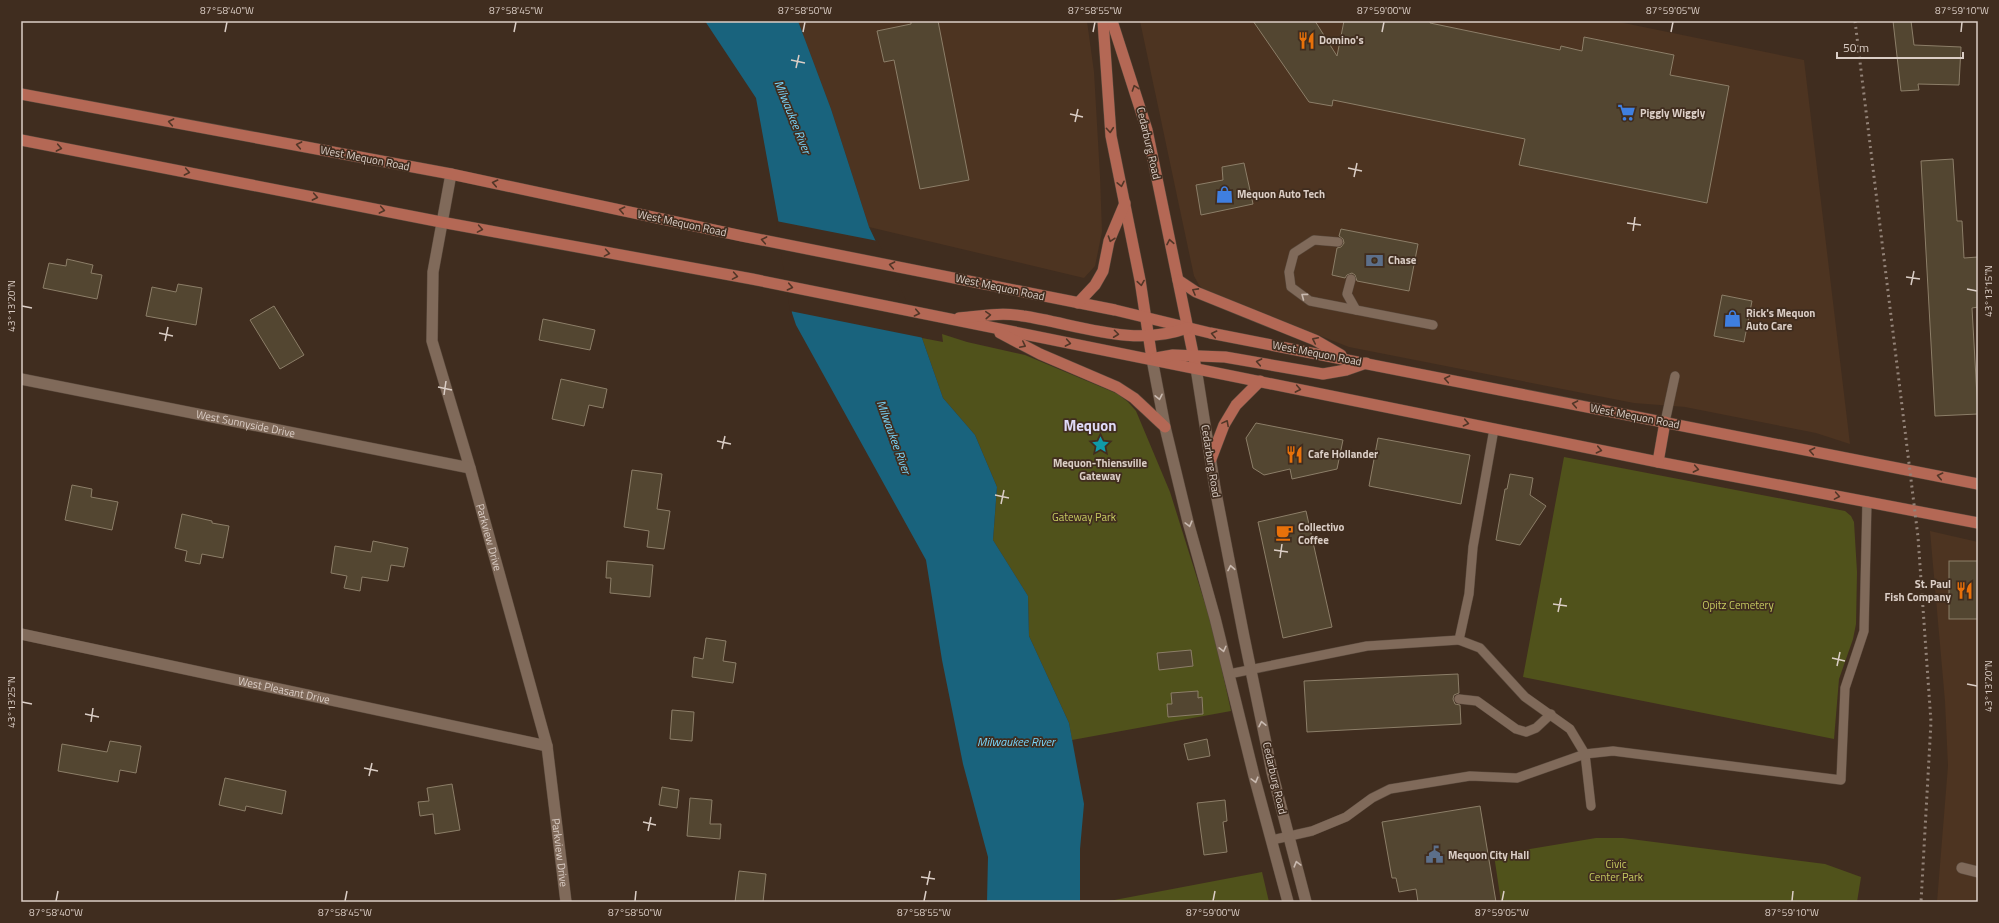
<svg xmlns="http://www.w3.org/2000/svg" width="1999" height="923" font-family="'Titillium Web',sans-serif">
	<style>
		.built { fill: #4d3421 }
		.green { fill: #50521b }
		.water { fill: #19637d }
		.pier { fill: #402d1f }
		.building { fill: #534631; stroke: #8c7e68 }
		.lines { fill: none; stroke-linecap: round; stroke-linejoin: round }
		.service-casing { stroke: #59493c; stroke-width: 10 }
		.minor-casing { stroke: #59493c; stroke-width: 12 }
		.secondary-casing { stroke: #59493c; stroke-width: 12 }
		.primary-casing { stroke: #59493c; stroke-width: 12 }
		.service { stroke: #806a5a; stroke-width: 9 }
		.minor { stroke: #806a5a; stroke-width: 11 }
		.secondary { stroke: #806a5a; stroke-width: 11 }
		.primary { stroke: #b46855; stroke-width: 11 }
		.rail { stroke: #938378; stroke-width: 3; stroke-dasharray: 2 4; stroke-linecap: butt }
		.oneway { stroke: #513627 }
		.oneway2 { stroke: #c9bab0 }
		.ticks { fill: none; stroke: #dbcec6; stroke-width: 1.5 }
		.labels { text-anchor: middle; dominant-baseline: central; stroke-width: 3.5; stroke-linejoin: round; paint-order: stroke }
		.poi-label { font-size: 11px; font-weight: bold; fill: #dbcec6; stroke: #402d1f; text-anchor: start }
		.street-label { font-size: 11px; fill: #dbcec6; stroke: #402d1f }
		.park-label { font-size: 11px; fill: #c6cb60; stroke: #402d1f }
		.water-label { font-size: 12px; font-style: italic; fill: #79d7fd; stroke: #402d1f }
		.district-label { font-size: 15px; font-weight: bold; fill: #dfd9f6; stroke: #402d1f }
		.neatline { fill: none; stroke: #dbcec6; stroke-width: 1.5 }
		.ticks-label { font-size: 10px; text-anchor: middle; fill: #dbcec6 }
	</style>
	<rect width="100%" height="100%" fill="#402d1f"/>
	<g class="built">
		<polygon points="798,21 1087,21 1094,72 1100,176 1102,232 1095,266 1084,278 869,227 831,109"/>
		<polygon points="1140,21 1614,21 1804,60 1850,444 1816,433 1685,407 1634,403 1349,347 1205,291 1199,285 1194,276"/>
		<polygon points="1930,531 1978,542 1978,902 1937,902 1948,766 1945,701"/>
	</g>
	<g class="green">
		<polygon points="942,334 967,342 1025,355 1118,394 1128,402 1136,411 1170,492 1213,629 1231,711 1072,740 1069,723 1029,636 1028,596 993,540 997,487 975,435 943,398 922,338 943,342"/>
		<polygon points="1564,457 1845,511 1851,516 1854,522 1857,572 1856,624 1853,639 1839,679 1834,739 1523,677"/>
		<polygon points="1596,838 1623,838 1825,864 1861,877 1857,902 1501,902 1494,855"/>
		<polygon points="1262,872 1269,902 1104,902"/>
	</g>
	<polygon class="water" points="705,21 798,21 831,109 869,227 922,338 943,398 975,435 997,487 993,540 1028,596 1029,636 1069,723 1084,804 1080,849 1080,902 987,902 988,857 963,764 942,660 926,560 796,325 792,313 778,219 756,98"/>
	<polygon class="pier" points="776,221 878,241 924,338 790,311"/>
	<g class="building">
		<polygon points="911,21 938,21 969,180 920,189 894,60 884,62 877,31 911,24"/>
		<polygon points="1253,21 1315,21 1337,56 1344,21 1430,21 1430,23 1560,50 1561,46 1582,51 1584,37 1674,55 1670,75 1729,86 1707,203 1519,165 1525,139 1333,100 1332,106 1309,102"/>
		<polygon points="1893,21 1911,21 1914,45 1961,47 1959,85 1918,84 1919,90 1901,91"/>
		<polygon points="1953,159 1957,221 1962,221 1964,258 1978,257 1978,307 1972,308 1978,414 1935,416 1921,161"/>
		<polygon points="1244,163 1253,204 1201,215 1196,185 1223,180 1222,167"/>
		<polygon points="1341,229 1418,244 1409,291 1357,281 1355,275 1352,273 1347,275 1345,278 1332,275 1337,248 1341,247 1344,243 1343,239 1339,236"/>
		<polygon points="67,259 93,265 91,273 102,275 97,299 43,288 49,263 66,266"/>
		<polygon points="178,284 202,288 196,325 146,316 152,287 176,292"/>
		<polygon points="1722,295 1752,301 1744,342 1714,336"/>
		<polygon points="274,306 304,355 280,369 250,320"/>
		<polygon points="543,319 595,330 590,350 539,340"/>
		<polygon points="561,379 607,389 603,408 589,405 584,426 552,419"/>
		<polygon points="1256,423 1343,440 1337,469 1292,479 1290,469 1264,475 1253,468 1246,438"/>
		<polygon points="1378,438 1470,455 1461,504 1369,486"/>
		<polygon points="632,470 662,474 657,509 670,511 664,549 647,547 649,531 624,527"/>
		<polygon points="1510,474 1533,478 1530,495 1546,506 1520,545 1496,540 1505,489 1507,489"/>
		<polygon points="72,485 92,489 91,497 118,502 112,530 65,520"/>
		<polygon points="1306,511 1332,627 1283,638 1258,522"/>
		<polygon points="182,514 212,521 212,523 229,526 223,558 202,554 200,564 185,561 187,551 175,548"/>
		<polygon points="373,541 408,548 404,567 391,565 388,581 362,577 360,591 344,588 347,576 331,573 335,546 371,552"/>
		<polygon points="607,561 653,565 650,597 610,593 611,578 606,578"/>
		<rect x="1949" y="561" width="29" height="58"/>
		<polygon points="706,638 726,641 723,661 736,663 733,683 692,677 694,657 703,659"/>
		<polygon points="1191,650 1193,666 1159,670 1157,653"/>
		<polygon points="1458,674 1459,693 1454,695 1453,699 1455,704 1460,705 1461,724 1307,732 1304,681"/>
		<polygon points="1198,691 1198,698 1202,697 1203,714 1168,717 1167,704 1172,704 1171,693"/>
		<polygon points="672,710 694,712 692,741 670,739"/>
		<polygon points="1207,739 1210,756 1188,760 1184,744"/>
		<polygon points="110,741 141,746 136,773 120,770 118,782 58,771 62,744 107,752"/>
		<polygon points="225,778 286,791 282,814 246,806 245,811 219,805"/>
		<polygon points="452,784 460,830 435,834 433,814 420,816 418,802 429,801 427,788"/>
		<polygon points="662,787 679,790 677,808 659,805"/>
		<polygon points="690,798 712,800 710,824 721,824 720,839 687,836"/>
		<polygon points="1225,800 1227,821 1223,822 1227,852 1204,855 1197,803"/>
		<polygon points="1480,806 1496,902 1418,902 1416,889 1399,892 1396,878 1392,878 1382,822"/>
		<polygon points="739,871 766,874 763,902 735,902"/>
	</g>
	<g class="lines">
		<defs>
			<g id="service">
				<polyline points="1338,242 1314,240 1294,253 1289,272 1291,287 1310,301 1433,325"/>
				<polyline points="1351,279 1347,294 1356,310"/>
				<polyline points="1665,422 1675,376"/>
				<polyline points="1494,429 1473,547 1469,594 1459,640 1480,648 1525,697 1570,729 1585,754 1591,806"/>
				<polyline points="1229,674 1367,646 1459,640"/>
				<polyline points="1459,699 1477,701 1516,729 1526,732 1536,728 1551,714"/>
				<polyline points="1272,840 1312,831 1346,817 1372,798 1390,789 1470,776 1517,778 1585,754 1613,751 1841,780 1845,688 1864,631 1867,501"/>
			</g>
			<g id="minor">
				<path id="s1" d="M 451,174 L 433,272 L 432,341 L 470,468 L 547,746 L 566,902"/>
				<path id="s2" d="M 21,379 L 470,468"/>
				<path id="s3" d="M 21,634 L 547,746"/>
				<polyline points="1962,868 1978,872"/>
			</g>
			<g id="secondary">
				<polyline points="1152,359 1165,427 1188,522 1215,618 1254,776 1288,902"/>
				<polyline points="1196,368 1215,488 1244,637 1272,772 1306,902"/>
			</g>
			<g id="primary">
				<polyline points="1103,21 1111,136 1140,280 1152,359"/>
				<polyline points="1112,21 1147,130 1196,368"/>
				<polyline points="21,94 451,174 742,236 1115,310 1210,333 1978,484"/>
				<polyline points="21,140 441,222 752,279 1658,462 1978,523"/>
				<polyline points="1178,280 1196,292 1315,340 1341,355"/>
				<polyline points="1078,303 1095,285 1103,271 1109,241 1125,203"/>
				<path d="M 959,318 C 980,316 1002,312 1023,316 C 1077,324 1133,348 1187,328"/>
				<polyline points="1000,333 1040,354 1117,387 1134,398 1165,427"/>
				<polyline points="1156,358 1173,355 1225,357 1323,374 1346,370 1366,363"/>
				<polyline points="1211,459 1224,425 1236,405 1260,381"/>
				<polyline points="1658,462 1665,422"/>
			</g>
		</defs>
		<use href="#service" class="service-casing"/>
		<use href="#minor" class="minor-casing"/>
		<use href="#secondary" class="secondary-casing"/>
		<use href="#primary" class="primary-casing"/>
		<use href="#service" class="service"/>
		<use href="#minor" class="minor"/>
		<use href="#secondary" class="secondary"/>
		<use href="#primary" class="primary"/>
		<polyline class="rail" points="1855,21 1918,537 1931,722 1921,902"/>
	</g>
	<defs><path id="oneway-chevron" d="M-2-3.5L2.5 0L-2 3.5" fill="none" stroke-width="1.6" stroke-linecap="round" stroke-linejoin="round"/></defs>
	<g class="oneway">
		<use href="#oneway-chevron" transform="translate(1135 88) rotate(-109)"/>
		<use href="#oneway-chevron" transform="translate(171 122) rotate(-169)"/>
		<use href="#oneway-chevron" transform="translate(1110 130) rotate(85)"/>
		<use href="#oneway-chevron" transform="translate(299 145) rotate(-169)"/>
		<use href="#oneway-chevron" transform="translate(59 148) rotate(11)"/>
		<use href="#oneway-chevron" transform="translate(187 172) rotate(11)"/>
		<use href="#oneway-chevron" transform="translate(495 183) rotate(-168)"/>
		<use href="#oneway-chevron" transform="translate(1121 184) rotate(78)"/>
		<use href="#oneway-chevron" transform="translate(315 197) rotate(11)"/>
		<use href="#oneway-chevron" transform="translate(382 210) rotate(11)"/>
		<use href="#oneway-chevron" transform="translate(622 210) rotate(-168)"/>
		<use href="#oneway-chevron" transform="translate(480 229) rotate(10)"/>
		<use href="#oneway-chevron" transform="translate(1111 239) rotate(109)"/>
		<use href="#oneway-chevron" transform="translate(764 240) rotate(-169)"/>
		<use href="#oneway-chevron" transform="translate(1170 242) rotate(-101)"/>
		<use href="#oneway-chevron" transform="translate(607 253) rotate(10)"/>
		<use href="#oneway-chevron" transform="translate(892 265) rotate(-169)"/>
		<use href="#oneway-chevron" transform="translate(735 276) rotate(10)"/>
		<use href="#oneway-chevron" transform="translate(1141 283) rotate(81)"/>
		<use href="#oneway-chevron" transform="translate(790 287) rotate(12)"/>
		<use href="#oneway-chevron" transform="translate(1195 291) rotate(-151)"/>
		<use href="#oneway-chevron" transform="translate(917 313) rotate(12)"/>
		<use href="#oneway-chevron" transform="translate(988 315) rotate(-4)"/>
		<use href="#oneway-chevron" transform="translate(1116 334) rotate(7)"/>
		<use href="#oneway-chevron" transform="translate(1214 334) rotate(-168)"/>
		<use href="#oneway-chevron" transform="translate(1315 340) rotate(-154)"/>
		<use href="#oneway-chevron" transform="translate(1068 343) rotate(11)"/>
		<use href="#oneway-chevron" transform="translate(1023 345) rotate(27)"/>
		<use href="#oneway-chevron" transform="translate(1259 362) rotate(-169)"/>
		<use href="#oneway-chevron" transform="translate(1447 379) rotate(-169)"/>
		<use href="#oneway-chevron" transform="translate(1298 389) rotate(11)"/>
		<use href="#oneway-chevron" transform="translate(1575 404) rotate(-169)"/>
		<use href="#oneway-chevron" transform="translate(1226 423) rotate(-62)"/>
		<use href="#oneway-chevron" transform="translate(1466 423) rotate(12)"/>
		<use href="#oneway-chevron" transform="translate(1599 450) rotate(12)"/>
		<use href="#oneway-chevron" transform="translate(1812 451) rotate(-169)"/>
		<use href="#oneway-chevron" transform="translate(1696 469) rotate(11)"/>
		<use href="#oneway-chevron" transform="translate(1940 476) rotate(-168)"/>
		<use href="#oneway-chevron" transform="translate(1837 496) rotate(10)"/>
	</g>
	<g class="oneway2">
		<use href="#oneway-chevron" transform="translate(1304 296) rotate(-143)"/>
		<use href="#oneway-chevron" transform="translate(1159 397) rotate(78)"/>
		<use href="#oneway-chevron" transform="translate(1189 524) rotate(75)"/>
		<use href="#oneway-chevron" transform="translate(1231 568) rotate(-101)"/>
		<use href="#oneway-chevron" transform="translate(1223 649) rotate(76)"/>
		<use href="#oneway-chevron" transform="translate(1262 724) rotate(-102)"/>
		<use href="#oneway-chevron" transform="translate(1255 780) rotate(75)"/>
		<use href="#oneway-chevron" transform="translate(1297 864) rotate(-105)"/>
	</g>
	<path class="ticks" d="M 225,32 L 227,22M 514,32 L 516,22M 803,32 L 805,22M 1093,32 L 1095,22M 1382,32 L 1384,22M 1671,32 L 1673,22M 1961,32 L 1962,22M 791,60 L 805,63M 796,68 L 799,55M 1070,114 L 1083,117M 1075,122 L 1078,109M 1348,168 L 1362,171M 1354,177 L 1357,163M 1627,223 L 1641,225M 1633,231 L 1635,217M 1906,277 L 1920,279M 1911,285 L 1914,271M 1967,289 L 1977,291M 22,306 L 32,308M 159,333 L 173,336M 165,341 L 168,327M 438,387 L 452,390M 444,395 L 446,381M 717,441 L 731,444M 722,449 L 725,436M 995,495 L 1009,498M 1001,504 L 1004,490M 1274,550 L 1288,552M 1280,558 L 1282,544M 1553,604 L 1567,606M 1558,612 L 1561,598M 1832,658 L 1845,661M 1837,666 L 1840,652M 1967,684 L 1977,686M 22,702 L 32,704M 85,714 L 99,717M 91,722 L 93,708M 364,768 L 378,771M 369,776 L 372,763M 643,822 L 656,825M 648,831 L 651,817M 921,877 L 935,879M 927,885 L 930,871M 56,901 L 58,891M 345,901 L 347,891M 635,901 L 636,891M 924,901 L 926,891M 1213,901 L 1215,891M 1502,901 L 1504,891M 1792,901 L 1793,891"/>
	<defs>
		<symbol id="restaurant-bare" viewBox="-9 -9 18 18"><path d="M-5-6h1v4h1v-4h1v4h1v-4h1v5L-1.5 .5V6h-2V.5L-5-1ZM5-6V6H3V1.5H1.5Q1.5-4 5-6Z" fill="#e8710a" stroke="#402d1f" stroke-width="2.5" paint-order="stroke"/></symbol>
		<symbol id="supermarket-bare" viewBox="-9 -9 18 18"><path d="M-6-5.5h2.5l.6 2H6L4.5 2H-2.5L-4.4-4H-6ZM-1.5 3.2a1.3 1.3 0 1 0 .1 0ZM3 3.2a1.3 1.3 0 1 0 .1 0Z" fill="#3f7fe0" stroke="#402d1f" stroke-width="2.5" paint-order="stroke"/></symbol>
		<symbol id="shop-bare" viewBox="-9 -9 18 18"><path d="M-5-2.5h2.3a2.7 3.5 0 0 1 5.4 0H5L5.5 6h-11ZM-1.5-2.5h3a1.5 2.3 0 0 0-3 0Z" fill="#3f7fe0" stroke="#402d1f" stroke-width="2.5" paint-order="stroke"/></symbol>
		<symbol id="bank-bare" viewBox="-9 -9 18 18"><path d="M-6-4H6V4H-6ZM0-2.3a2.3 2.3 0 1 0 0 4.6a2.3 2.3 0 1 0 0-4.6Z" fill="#5c6f8a" stroke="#402d1f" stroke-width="2.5" paint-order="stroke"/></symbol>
		<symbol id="sight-bare" viewBox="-9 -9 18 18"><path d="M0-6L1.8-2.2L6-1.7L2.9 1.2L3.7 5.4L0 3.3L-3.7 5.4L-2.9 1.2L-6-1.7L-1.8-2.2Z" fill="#0f9aa8" stroke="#402d1f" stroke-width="2.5" paint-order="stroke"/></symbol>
		<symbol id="cafe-bare" viewBox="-9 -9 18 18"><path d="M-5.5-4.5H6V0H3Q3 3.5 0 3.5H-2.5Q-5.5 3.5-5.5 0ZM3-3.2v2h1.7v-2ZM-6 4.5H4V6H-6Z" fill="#e8710a" stroke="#402d1f" stroke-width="2.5" paint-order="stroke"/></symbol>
		<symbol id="civic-bare" viewBox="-9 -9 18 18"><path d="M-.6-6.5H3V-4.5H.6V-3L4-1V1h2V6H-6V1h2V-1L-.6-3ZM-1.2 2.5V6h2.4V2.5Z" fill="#5c6f8a" stroke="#402d1f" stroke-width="2.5" paint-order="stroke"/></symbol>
	</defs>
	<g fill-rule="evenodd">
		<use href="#restaurant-bare" x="1294" y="28" width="25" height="25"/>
		<use href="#supermarket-bare" x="1614" y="100" width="25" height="25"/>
		<use href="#shop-bare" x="1212" y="182" width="25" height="25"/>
		<use href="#bank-bare" x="1362" y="248" width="25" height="25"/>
		<use href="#shop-bare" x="1720" y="306" width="25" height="25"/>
		<use href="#sight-bare" x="1088" y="432" width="25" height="25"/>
		<use href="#restaurant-bare" x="1282" y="442" width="25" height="25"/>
		<use href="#cafe-bare" x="1272" y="520" width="25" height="25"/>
		<use href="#restaurant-bare" x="1952" y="578" width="25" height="25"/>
		<use href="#civic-bare" x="1422" y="842" width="25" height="25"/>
	</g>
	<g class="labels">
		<g class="poi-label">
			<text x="1319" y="40">Domino's</text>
			<text x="1640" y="113">Piggly Wiggly</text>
			<text x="1237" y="194">Mequon Auto Tech</text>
			<text x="1388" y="260">Chase</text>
			<text x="1746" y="313">Rick's Mequon<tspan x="1746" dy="13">Auto Care</tspan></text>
			<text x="1308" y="454">Cafe Hollander</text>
			<text x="1100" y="463" text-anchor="middle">Mequon-Thiensville<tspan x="1100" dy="13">Gateway</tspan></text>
			<text x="1298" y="527">Collectivo<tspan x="1298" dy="13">Coffee</tspan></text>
			<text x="1951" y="584" text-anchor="end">St. Paul<tspan x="1951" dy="13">Fish Company</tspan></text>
			<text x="1448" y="855">Mequon City Hall</text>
		</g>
		<g class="street-label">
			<text transform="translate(1149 143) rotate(77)">Cedarburg Road</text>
			<text transform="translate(365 158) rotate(11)">West Mequon Road</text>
			<text transform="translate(682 223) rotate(12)">West Mequon Road</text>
			<text transform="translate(1000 287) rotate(12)">West Mequon Road</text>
			<text transform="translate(1317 353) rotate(11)">West Mequon Road</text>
			<text transform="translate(1635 416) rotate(11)">West Mequon Road</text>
			<text stroke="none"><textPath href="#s2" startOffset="229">West Sunnyside Drive</textPath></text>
			<text transform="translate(1211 461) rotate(81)">Cedarburg Road</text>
			<text stroke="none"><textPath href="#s1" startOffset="373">Parkview Drive</textPath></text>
			<text stroke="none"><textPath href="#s3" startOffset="269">West Pleasant Drive</textPath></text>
			<text transform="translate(1275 778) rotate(77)">Cedarburg Road</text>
			<text stroke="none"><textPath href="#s1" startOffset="697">Parkview Drive</textPath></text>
		</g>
		<g class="park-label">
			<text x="1084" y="517">Gateway Park</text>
			<text x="1738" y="605">Opitz Cemetery</text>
			<text x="1616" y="864">Civic<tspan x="1616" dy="13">Center Park</tspan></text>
		</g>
		<g class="water-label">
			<text transform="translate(793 117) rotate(68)">Milwaukee River</text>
			<text transform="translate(894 437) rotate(70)">Milwaukee River</text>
			<text x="1016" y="741">Milwaukee River</text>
		</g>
		<g class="district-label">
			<text x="1090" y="425">Mequon</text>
		</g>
	</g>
	<rect width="1999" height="923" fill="none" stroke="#402d1f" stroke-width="44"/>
	<path d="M1837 52v6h126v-6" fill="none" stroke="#dbcec6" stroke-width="2"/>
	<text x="1843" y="52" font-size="12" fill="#dbcec6" stroke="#402d1f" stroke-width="3" paint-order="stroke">50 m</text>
	<rect x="22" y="22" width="1955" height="879" class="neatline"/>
	<g class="ticks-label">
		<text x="227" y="14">87°58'40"W</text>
		<text x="516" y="14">87°58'45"W</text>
		<text x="805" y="14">87°58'50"W</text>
		<text x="1095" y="14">87°58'55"W</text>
		<text x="1384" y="14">87°59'00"W</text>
		<text x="1673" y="14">87°59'05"W</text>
		<text x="1962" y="14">87°59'10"W</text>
		<text transform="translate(1988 291) rotate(-90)" y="4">43°13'15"N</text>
		<text transform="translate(11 306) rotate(-90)" y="4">43°13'20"N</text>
		<text transform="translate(1988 686) rotate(-90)" y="4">43°13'20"N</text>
		<text transform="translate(11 702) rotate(-90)" y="4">43°13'25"N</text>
		<text x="56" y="916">87°58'40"W</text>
		<text x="345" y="916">87°58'45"W</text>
		<text x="635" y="916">87°58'50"W</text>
		<text x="924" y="916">87°58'55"W</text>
		<text x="1213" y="916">87°59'00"W</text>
		<text x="1502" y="916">87°59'05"W</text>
		<text x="1792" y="916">87°59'10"W</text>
	</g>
</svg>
